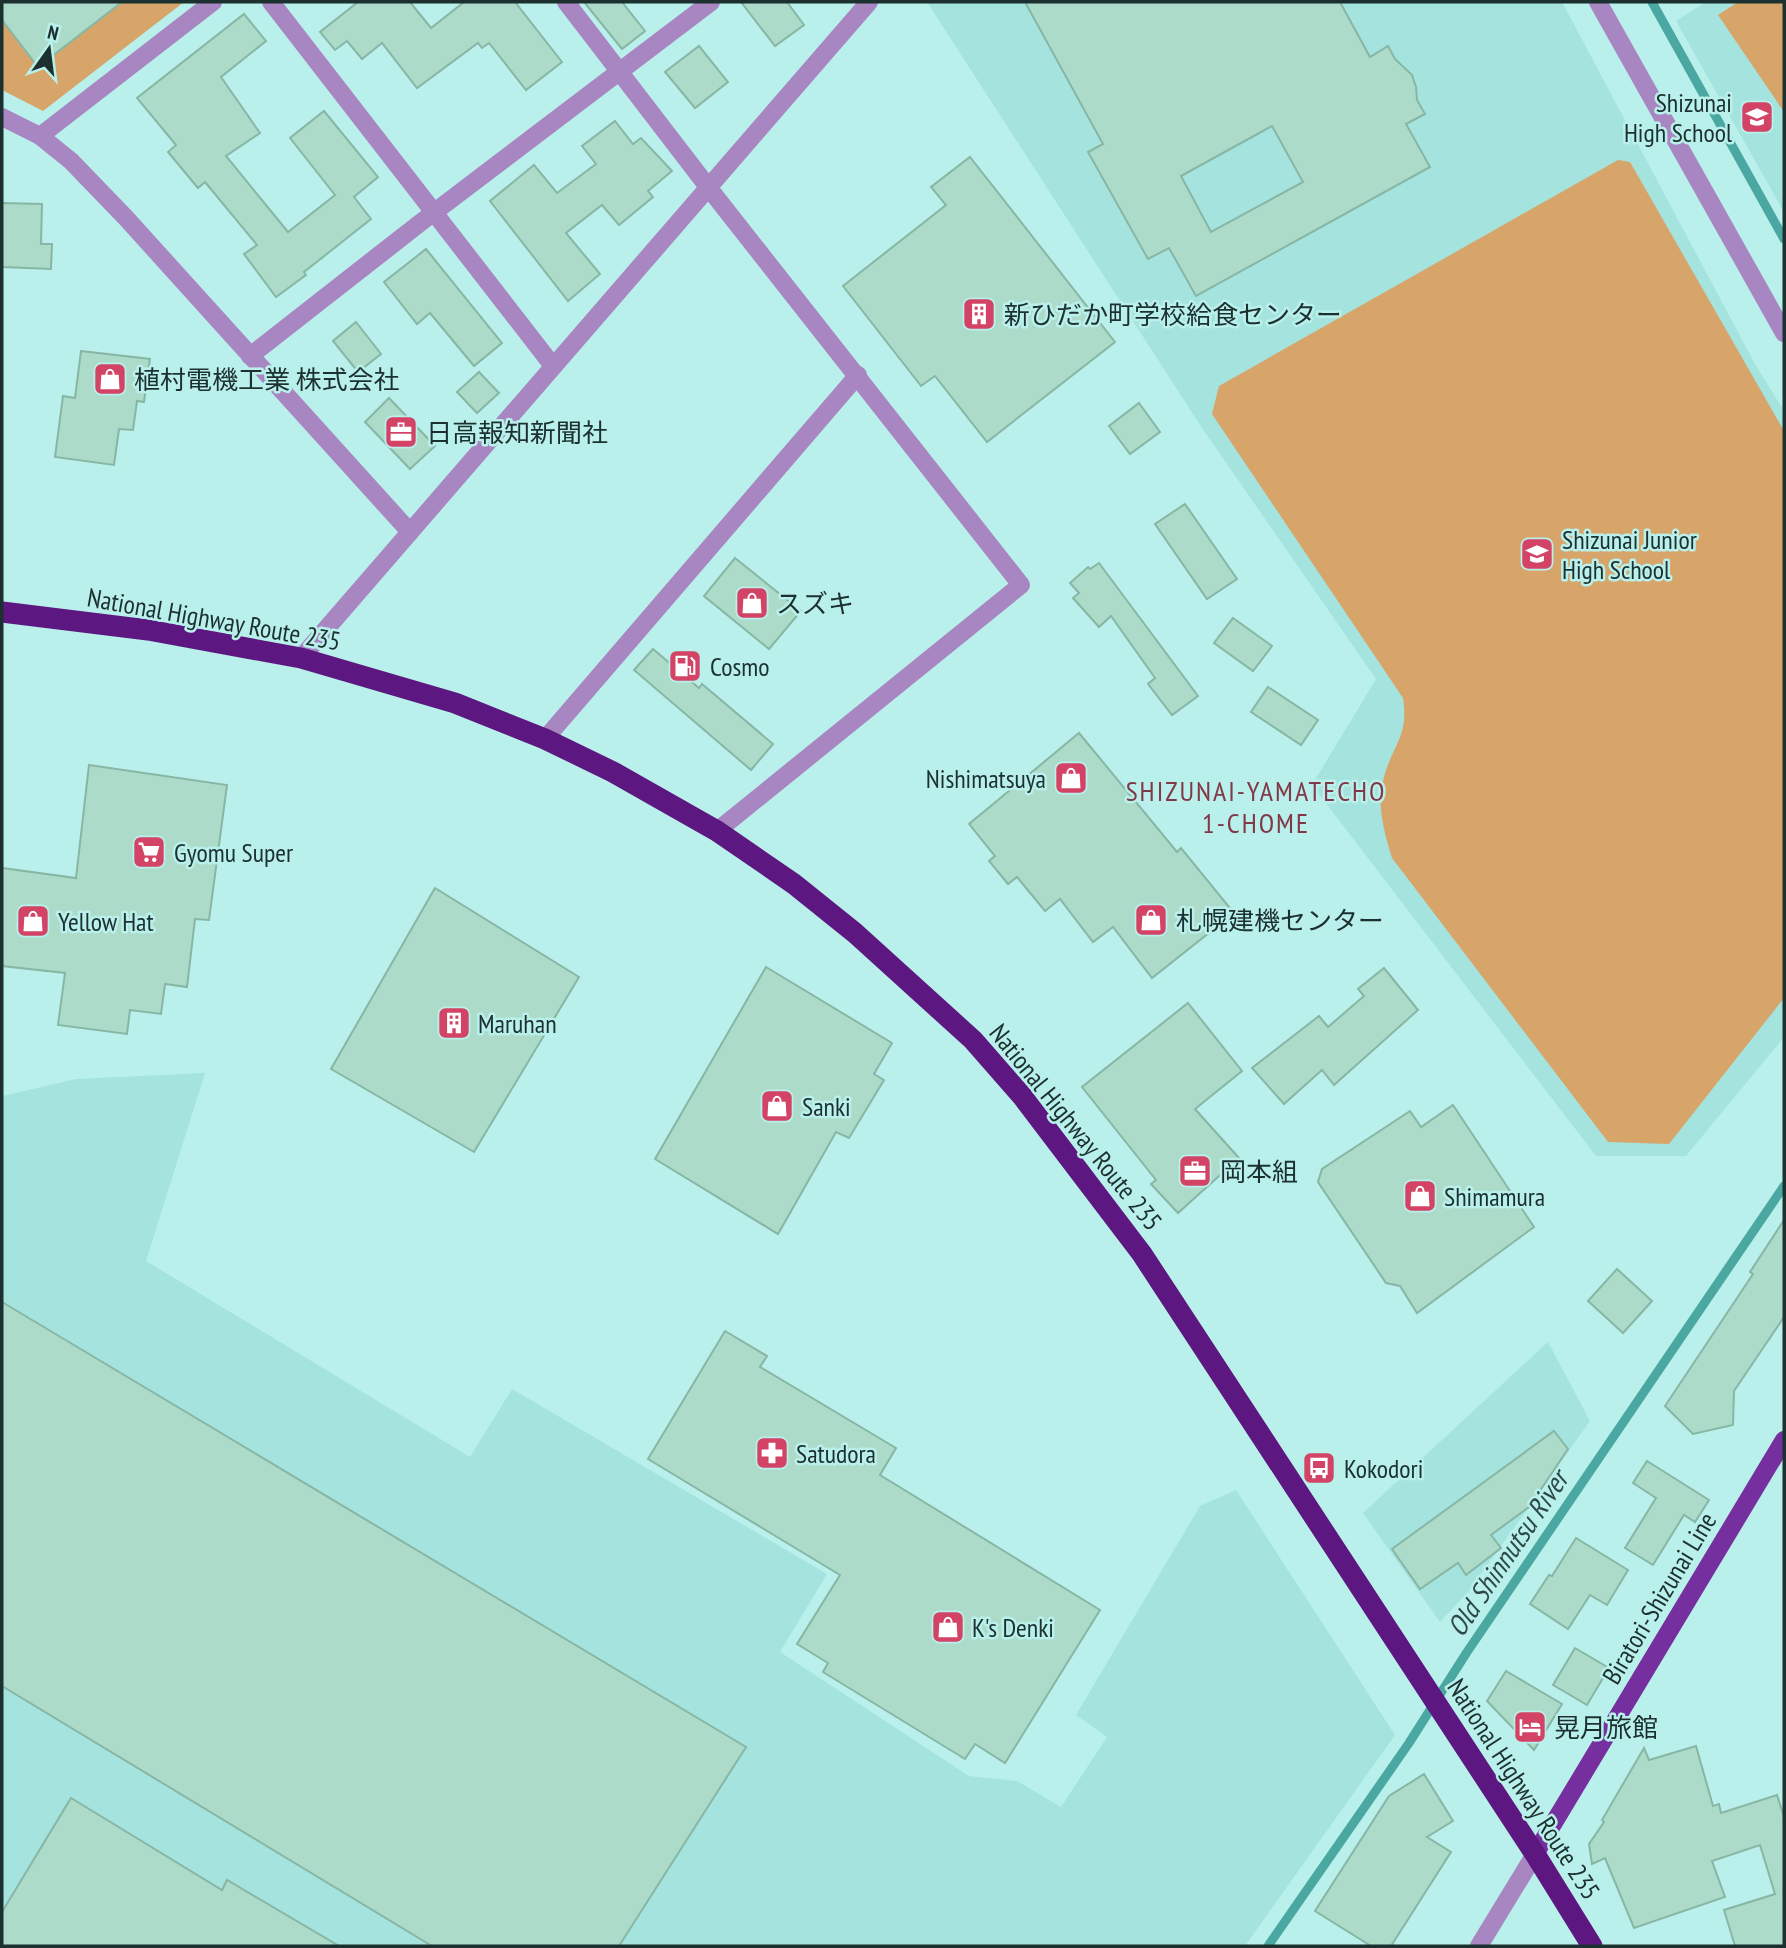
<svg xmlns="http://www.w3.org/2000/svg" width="1786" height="1948" font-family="'PT Sans Narrow','Noto Sans JP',sans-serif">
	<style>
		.built { fill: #a4e3de }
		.green { fill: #d7a56a }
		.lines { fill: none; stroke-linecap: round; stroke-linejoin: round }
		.stream { stroke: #4ba7a1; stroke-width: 9 }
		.building { fill: #acdbc9; stroke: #88b6a5; stroke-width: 2; fill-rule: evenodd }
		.minor { stroke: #a886c1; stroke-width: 18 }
		.major { stroke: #752f9e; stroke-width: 18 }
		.highway { stroke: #5c1880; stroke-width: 21 }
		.labels { text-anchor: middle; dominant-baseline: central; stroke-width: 5; stroke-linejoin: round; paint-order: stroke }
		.poi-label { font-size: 26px; fill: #1b302f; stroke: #baf0eb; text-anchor: start }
		.street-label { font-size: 26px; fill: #1b302f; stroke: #baf0eb }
		.neighbourhood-label { font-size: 28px; letter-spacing: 2px; fill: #813947; stroke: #baf0eb }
		.water-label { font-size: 28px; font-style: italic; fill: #2d4a48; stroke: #baf0eb }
	</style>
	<rect width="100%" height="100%" fill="#baf0eb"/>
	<g class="built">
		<polygon points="927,2 1562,2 1755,364 1784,411 1784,1037 1686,1156 1596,1156 1312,785 1376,679 1202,428"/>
		<polygon points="1706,2 1784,2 1784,212 1676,21"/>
		<polygon points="205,1073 146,1261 470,1457 512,1389 827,1574 780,1652 969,1776 1017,1781 1061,1807 1107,1737 1076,1715 1200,1506 1236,1490 1395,1735 1245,1946 2,1946 2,1096 76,1079"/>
		<polygon points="1548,1342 1590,1421 1469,1591 1440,1622 1363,1513"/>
	</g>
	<g class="green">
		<polygon points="2,2 184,2 43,111 2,90"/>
		<polygon points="1738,2 1784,2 1784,112 1718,15"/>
		<path d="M 1618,160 L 1630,162 L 1784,431 L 1784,998 L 1669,1144 L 1608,1142 L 1392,858 C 1384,831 1376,805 1384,777 C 1393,744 1409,736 1403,698 L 1212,414 L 1219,386 Z"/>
	</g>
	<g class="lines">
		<g class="stream">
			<polyline points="1652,2 1784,239"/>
			<polyline points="1268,1946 1409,1743 1467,1652 1784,1186"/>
		</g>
	</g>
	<g class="building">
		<polygon points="2,2 122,2 38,67 2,20"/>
		<polygon points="358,2 410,2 431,28 464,2 515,2 562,62 526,90 489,43 482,48 478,43 417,88 382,43 362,59 347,41 335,50 320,32"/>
		<polygon points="584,2 622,2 645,31 622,49"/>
		<polygon points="741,2 787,2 804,25 775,46"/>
		<path d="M 1025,2 L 1340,2 L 1370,57 L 1388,46 L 1395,59 L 1412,75 L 1416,87 L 1417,100 L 1425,114 L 1406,124 L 1430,167 L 1196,296 L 1169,248 L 1148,259 L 1088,152 L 1103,144 ZM 1272,126 L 1303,182 L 1211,232 L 1181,176 Z"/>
		<polygon points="244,14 266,41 221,77 260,133 226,156 288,232 335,195 290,138 324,111 378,177 354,197 371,219 304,272 306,275 276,297 244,254 257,245 205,182 198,188 168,152 176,145 137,98"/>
		<polygon points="699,46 728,82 695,108 665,72"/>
		<polygon points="615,121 633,144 641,138 672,171 648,191 653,197 619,225 602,205 566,233 600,274 568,301 490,201 534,165 557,193 596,164 582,146"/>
		<polygon points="970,157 1115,342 987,442 935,376 921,386 843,286 946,205 931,187"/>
		<polygon points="2,203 42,204 41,244 52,244 51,269 2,267"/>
		<polygon points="426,249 502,343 474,366 430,313 417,324 384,282"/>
		<polygon points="356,322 381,354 358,372 333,341"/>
		<polygon points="81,351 150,359 144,402 137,401 133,430 119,429 114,465 55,457 63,396 75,398"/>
		<polygon points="479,372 499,393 477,413 457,392"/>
		<polygon points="389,398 435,446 410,469 365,422"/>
		<polygon points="1139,403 1160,432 1130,454 1109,426"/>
		<polygon points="1185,504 1237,579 1207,599 1155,524"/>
		<polygon points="735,558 801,611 769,649 704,596"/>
		<polygon points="1099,563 1198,696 1172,715 1148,684 1155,678 1111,616 1099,627 1073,598 1079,593 1070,583 1088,567 1090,569"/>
		<polygon points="1233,618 1272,646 1253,671 1214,643"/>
		<polygon points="653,649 699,688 702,684 773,744 751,770 634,670"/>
		<polygon points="1268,687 1318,720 1301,745 1251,712"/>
		<polygon points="1079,733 1177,852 1181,848 1234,913 1152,978 1113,927 1093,942 1060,899 1045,911 1017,877 1008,884 989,861 995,856 969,824"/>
		<polygon points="89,765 227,785 209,920 195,919 187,987 165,984 161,1014 130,1010 127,1034 58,1025 65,973 2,966 2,868 76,878"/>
		<polygon points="435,888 579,977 474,1152 331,1069"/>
		<polygon points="766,967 892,1043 874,1074 884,1080 849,1138 836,1132 778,1234 655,1159"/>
		<polygon points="1384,968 1418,1010 1334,1085 1322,1070 1284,1104 1252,1068 1319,1016 1328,1027 1364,996 1358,989"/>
		<polygon points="1188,1003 1242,1071 1195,1109 1239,1158 1178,1213 1151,1184 1156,1180 1082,1087"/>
		<polygon points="1453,1105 1534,1227 1417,1313 1400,1286 1386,1283 1318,1182 1322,1169 1410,1111 1421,1127"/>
		<polygon points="1784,1220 1784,1317 1734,1391 1733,1425 1693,1434 1665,1406 1753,1274 1750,1272"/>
		<polygon points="1617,1269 1652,1301 1623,1333 1588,1301"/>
		<polygon points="2,1302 746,1747 619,1946 432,1946 2,1686"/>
		<polygon points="725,1331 767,1356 760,1367 896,1448 880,1475 1100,1610 1005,1763 975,1744 965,1759 823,1672 828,1663 797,1644 840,1575 648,1459"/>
		<polygon points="1554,1431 1568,1449 1529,1507 1491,1535 1501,1548 1466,1575 1458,1563 1420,1589 1392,1549"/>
		<polygon points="1647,1461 1709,1500 1695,1522 1684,1515 1653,1565 1625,1548 1656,1498 1633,1483"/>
		<polygon points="1576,1538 1628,1570 1607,1605 1590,1595 1568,1629 1530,1604 1549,1575 1552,1576"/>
		<polygon points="1575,1648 1609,1668 1587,1705 1553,1685"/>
		<polygon points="1506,1671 1562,1704 1534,1750 1487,1701"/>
		<polygon points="1696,1746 1713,1806 1719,1804 1721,1813 1777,1795 1784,1817 1784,1946 1735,1946 1724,1910 1775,1894 1760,1845 1712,1861 1725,1897 1634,1928 1605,1858 1592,1864 1589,1844 1604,1822 1602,1820 1644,1748 1649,1760"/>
		<polygon points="1424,1774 1453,1821 1427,1837 1451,1852 1391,1946 1371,1946 1315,1911 1389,1796"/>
		<polygon points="71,1798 222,1890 227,1880 339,1946 2,1946 2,1912"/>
	</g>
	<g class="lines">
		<g class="minor">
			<polyline points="271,2 553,366"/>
			<polyline points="566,2 708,187 1021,585 717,831"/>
			<polyline points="1598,2 1784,333"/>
			<polyline points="2,117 40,136 71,161 126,218 410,532"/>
			<polyline points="40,136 213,2"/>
			<polyline points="250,356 420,223 711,2"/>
			<polyline points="301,658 869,2"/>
			<polyline points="545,739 858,375"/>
			<polyline points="1479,1946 1535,1854"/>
		</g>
		<polyline class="major" points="1535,1854 1784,1440"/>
		<polyline class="highway" points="2,612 148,630 301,658 455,703 545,739 613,772 717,831 794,884 855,933 973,1040 1022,1096 1142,1254 1535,1854 1592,1946"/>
	</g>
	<defs>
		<symbol id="school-square" viewBox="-11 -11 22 22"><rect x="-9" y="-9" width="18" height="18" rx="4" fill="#d34366" stroke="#baf0eb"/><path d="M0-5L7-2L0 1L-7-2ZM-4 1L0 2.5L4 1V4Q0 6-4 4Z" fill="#fff"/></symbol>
		<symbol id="building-square" viewBox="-11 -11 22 22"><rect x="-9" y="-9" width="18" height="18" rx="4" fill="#d34366" stroke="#baf0eb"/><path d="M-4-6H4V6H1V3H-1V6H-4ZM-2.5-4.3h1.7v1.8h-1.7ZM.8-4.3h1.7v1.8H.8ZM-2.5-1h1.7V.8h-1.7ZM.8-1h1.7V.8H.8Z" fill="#fff"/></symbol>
		<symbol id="shop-square" viewBox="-11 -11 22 22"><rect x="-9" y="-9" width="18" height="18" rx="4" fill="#d34366" stroke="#baf0eb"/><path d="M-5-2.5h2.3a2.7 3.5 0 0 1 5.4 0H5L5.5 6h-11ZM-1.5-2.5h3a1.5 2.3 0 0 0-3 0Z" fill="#fff"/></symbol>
		<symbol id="office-square" viewBox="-11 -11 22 22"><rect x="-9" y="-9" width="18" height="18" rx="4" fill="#d34366" stroke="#baf0eb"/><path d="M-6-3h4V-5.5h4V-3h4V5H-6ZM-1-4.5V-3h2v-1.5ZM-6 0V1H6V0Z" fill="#fff"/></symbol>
		<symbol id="fuel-square" viewBox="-11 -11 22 22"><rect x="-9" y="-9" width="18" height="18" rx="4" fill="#d34366" stroke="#baf0eb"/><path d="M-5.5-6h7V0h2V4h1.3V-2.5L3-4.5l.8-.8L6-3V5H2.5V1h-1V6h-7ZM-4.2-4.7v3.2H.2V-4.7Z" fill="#fff"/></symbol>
		<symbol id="supermarket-square" viewBox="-11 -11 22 22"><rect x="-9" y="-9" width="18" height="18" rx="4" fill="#d34366" stroke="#baf0eb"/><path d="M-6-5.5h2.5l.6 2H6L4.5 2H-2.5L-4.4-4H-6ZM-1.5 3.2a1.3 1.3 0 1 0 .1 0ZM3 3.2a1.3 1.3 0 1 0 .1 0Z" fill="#fff"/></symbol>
		<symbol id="pharmacy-square" viewBox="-11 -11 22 22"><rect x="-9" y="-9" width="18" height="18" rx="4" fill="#d34366" stroke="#baf0eb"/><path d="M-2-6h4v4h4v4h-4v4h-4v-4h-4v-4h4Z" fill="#fff"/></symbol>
		<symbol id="bus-square" viewBox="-11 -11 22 22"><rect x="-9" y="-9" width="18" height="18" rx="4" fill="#d34366" stroke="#baf0eb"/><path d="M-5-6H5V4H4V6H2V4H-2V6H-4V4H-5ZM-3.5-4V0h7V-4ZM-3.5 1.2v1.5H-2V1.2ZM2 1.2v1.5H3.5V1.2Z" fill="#fff"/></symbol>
		<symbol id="hotel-square" viewBox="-11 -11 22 22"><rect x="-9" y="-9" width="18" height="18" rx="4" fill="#d34366" stroke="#baf0eb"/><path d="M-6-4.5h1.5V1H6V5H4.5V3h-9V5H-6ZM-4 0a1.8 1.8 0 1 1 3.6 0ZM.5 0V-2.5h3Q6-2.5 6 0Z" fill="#fff"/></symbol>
	</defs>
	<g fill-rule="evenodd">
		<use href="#school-square" x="1738" y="98" width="38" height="38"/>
		<use href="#building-square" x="960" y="295" width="38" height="38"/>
		<use href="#shop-square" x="91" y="360" width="38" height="38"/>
		<use href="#office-square" x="382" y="413" width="38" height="38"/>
		<use href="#school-square" x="1518" y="535" width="38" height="38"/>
		<use href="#shop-square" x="733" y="584" width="38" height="38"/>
		<use href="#fuel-square" x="666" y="647" width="38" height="38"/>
		<use href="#shop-square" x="1052" y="759" width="38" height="38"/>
		<use href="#supermarket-square" x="130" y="833" width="38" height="38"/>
		<use href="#shop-square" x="1132" y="901" width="38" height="38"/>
		<use href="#shop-square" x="14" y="902" width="38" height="38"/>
		<use href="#building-square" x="435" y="1004" width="38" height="38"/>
		<use href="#shop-square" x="758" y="1087" width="38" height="38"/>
		<use href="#office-square" x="1176" y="1152" width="38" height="38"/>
		<use href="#shop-square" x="1401" y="1177" width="38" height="38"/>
		<use href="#pharmacy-square" x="753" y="1434" width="38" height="38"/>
		<use href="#bus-square" x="1300" y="1449" width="38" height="38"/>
		<use href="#shop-square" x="929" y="1608" width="38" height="38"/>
		<use href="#hotel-square" x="1511" y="1708" width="38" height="38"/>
	</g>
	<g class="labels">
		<g class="poi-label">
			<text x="1732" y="102" text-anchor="end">Shizunai<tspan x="1732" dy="30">High School</tspan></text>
			<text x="1004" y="314">新ひだか町学校給食センター</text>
			<text x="134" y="379">植村電機工業 株式会社</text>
			<text x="426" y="432">日高報知新聞社</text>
			<text x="1562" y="539">Shizunai Junior<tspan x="1562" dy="30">High School</tspan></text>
			<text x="776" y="603">スズキ</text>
			<text x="710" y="666">Cosmo</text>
			<text x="1046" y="778" text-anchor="end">Nishimatsuya</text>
			<text x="174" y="852">Gyomu Super</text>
			<text x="1176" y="920">札幌建機センター</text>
			<text x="58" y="921">Yellow Hat</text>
			<text x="478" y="1023">Maruhan</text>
			<text x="802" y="1106">Sanki</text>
			<text x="1220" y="1171">岡本組</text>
			<text x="1444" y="1196">Shimamura</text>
			<text x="796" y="1453">Satudora</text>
			<text x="1344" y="1468">Kokodori</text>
			<text x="972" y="1627">K's Denki</text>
			<text x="1554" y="1727">晃月旅館</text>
		</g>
		<g class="street-label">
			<text transform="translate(214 619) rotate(10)">National Highway Route 235</text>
			<text transform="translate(1076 1127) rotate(51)">National Highway Route 235</text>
			<text transform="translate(1659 1598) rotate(-59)">Biratori-Shizunai Line</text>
			<text transform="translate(1524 1789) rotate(57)">National Highway Route 235</text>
		</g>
		<g class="neighbourhood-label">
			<text x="1256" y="790">SHIZUNAI-YAMATECHO<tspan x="1256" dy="32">1-CHOME</tspan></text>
		</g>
		<g class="water-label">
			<text transform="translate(1507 1553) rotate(-56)">Old Shinnutsu River</text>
		</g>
	</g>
	<rect width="1786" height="1948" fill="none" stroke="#1b302f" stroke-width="7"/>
	<g transform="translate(49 49) rotate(14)" stroke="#baf0eb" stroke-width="5" paint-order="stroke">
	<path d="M0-5L12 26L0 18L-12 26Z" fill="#1b302f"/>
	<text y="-10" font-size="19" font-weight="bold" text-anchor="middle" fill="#1b302f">N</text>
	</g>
</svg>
